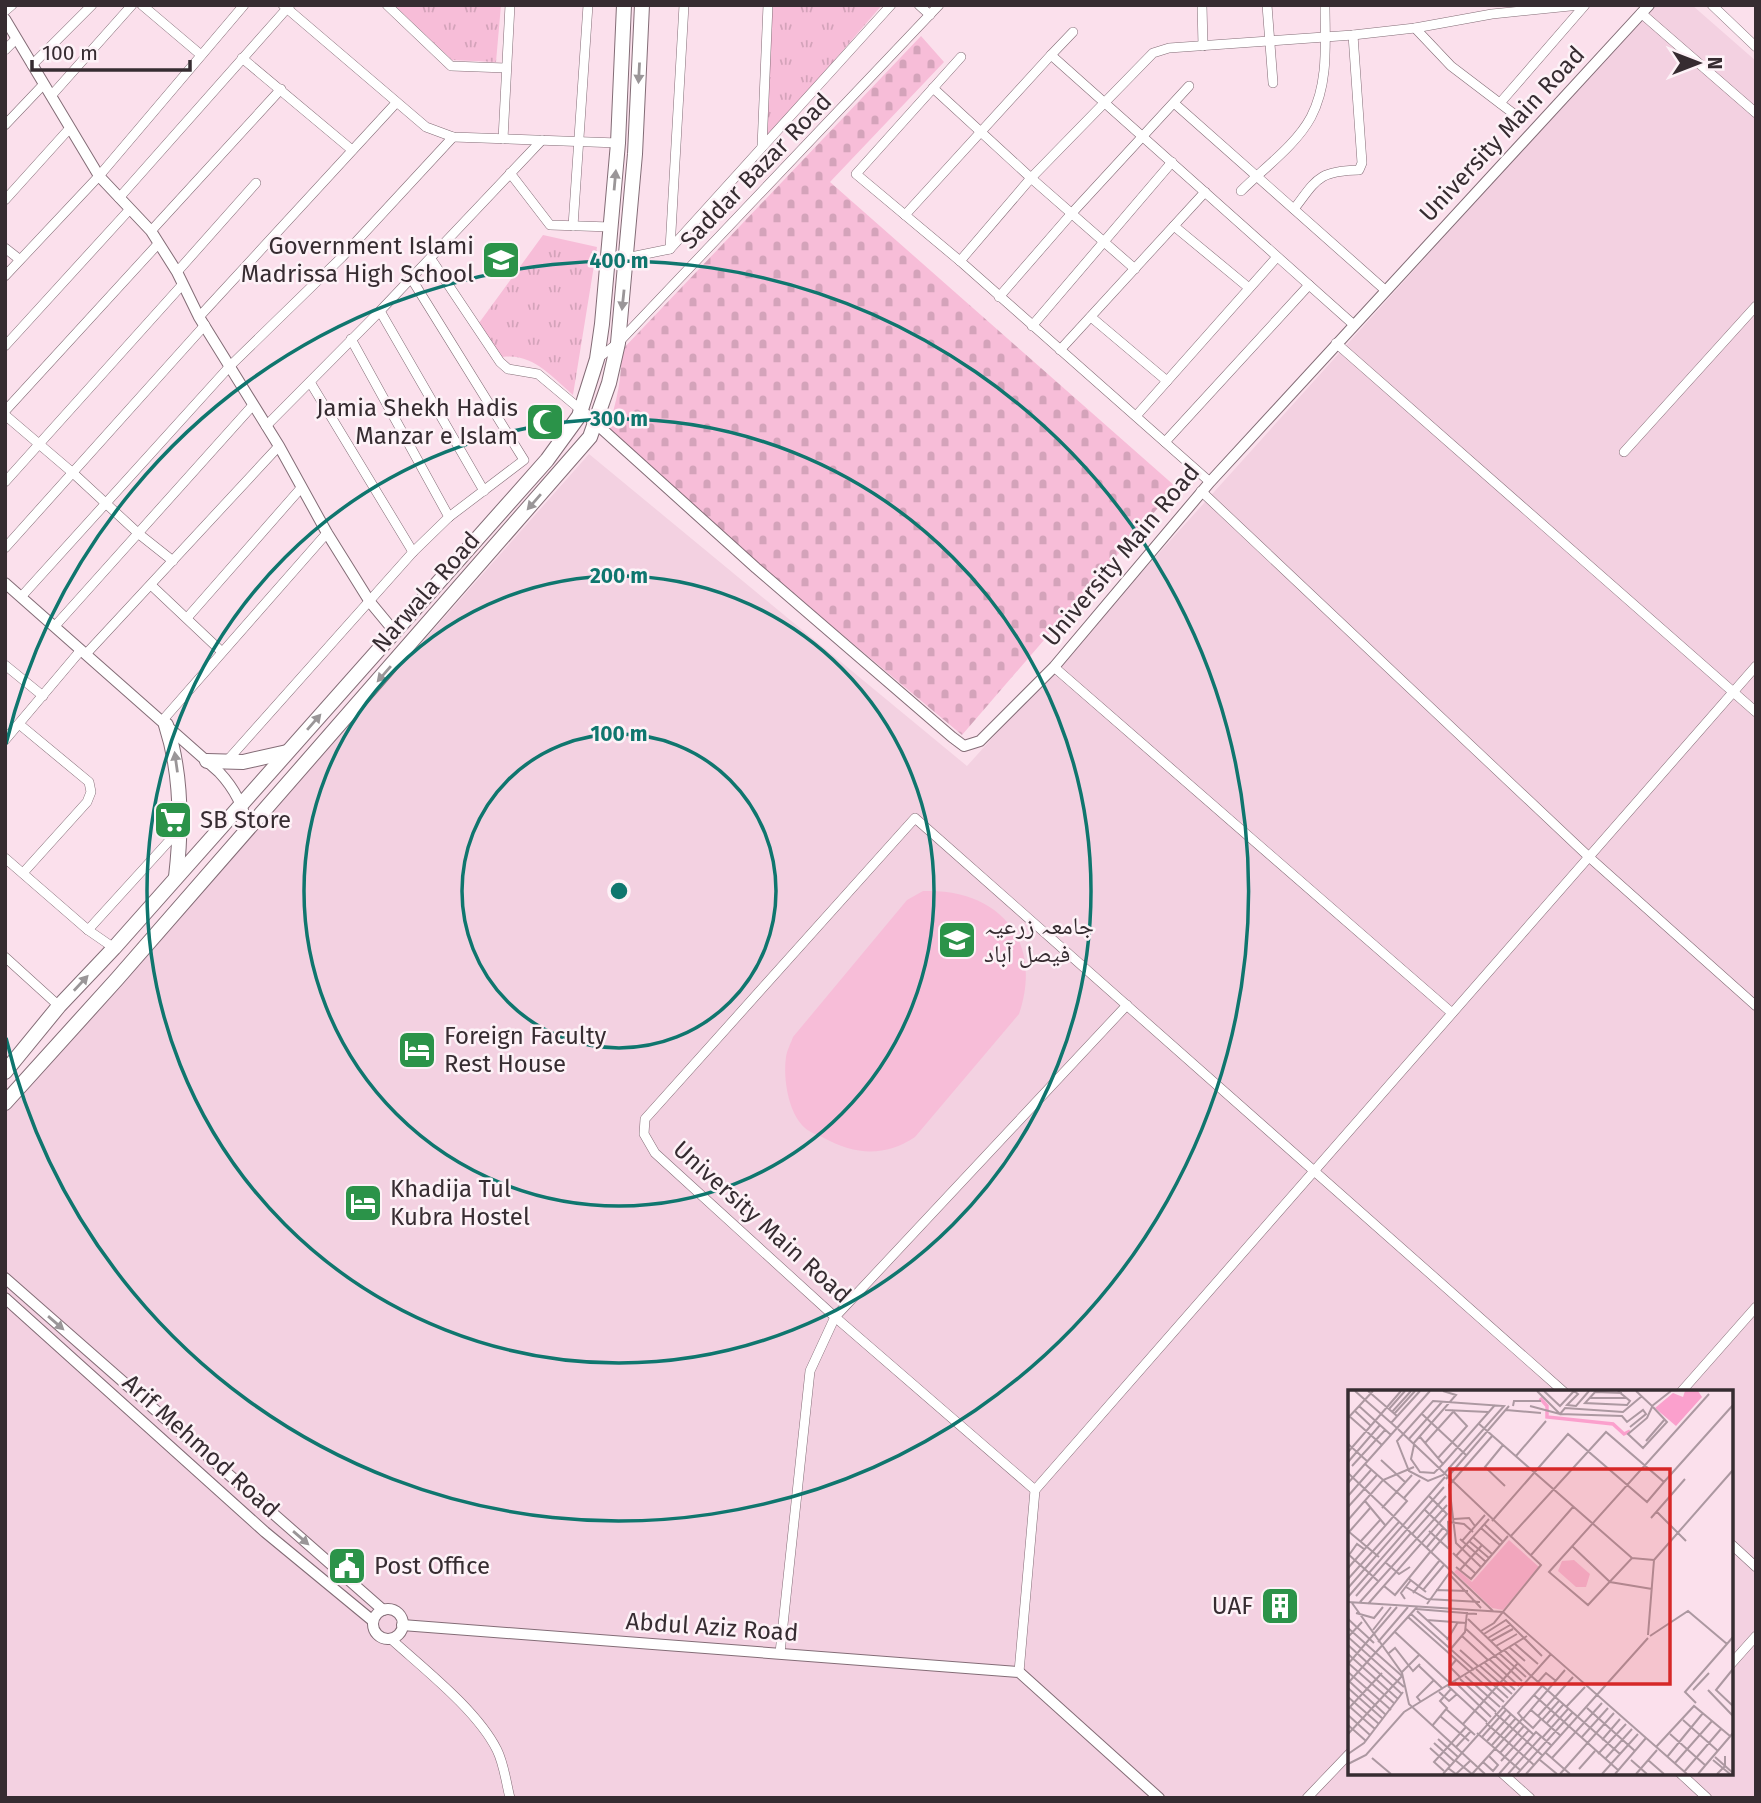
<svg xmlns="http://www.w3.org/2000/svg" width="1761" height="1803" font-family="'Fira Sans','Noto Naskh Arabic',sans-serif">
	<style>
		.built { fill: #f3d1e1; fill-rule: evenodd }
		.grass { fill: url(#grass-tufts) }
		.cemetery { fill: url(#cemetery-stones) }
		.garden { fill: #f7bdd8 }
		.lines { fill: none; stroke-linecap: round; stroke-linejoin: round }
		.minor-casing { stroke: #836c76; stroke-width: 10 }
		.tertiary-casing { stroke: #836c76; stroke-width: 12 }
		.primary-casing { stroke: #836c76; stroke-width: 16 }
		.minor { stroke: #fff; stroke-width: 9 }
		.tertiary { stroke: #fff; stroke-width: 10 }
		.primary { stroke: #fff; stroke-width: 14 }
		.oneway { fill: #9a9698 }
		.ring { fill: none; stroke: #0f766e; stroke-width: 3.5 }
		.labels { text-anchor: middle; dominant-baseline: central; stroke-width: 5; stroke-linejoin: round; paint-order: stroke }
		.street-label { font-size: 24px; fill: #362c31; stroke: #fdf2f7 }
		.poi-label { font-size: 24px; fill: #362c31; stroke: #fdf2f7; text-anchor: start }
		.inset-river { fill: none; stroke: #fba0cd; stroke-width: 3.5 }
		.inset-road { fill: none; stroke: #ac98a1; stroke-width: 2 }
		.view { fill: #d62828; fill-opacity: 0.15; stroke: #d62828; stroke-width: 3.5 }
		.inset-edge { fill: none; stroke: #362c31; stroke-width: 3.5 }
		.centre { fill: #0f766e; stroke: #fdf2f7; stroke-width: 3.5 }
		.ring-label { font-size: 21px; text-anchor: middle; font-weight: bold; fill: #0f766e; stroke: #fdf2f7; stroke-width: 5; stroke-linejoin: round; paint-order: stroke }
	</style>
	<defs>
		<pattern id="grass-tufts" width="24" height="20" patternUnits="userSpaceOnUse" patternTransform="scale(1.75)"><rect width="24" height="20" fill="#f7bdd8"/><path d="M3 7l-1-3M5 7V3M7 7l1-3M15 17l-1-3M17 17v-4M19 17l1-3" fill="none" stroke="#d4a3ba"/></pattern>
		<pattern id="cemetery-stones" width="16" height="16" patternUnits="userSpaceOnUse" patternTransform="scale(1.75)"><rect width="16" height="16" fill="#f7bdd8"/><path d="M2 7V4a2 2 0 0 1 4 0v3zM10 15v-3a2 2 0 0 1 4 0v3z" fill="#d4a3ba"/></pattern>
	</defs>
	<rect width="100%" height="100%" fill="#fbe0ec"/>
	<path class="built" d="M 1653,5 L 1692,5 L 1756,61 L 1756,1798 L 5,1798 L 5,1113 L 589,454 L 967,766 ZM 1350,1392 L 1731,1392 L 1731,1773 L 1350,1773 Z"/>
	<g class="grass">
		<polygon points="394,5 501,5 496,62 452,60"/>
		<polygon points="765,5 882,5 758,149"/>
		<path d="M 543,235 L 597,247 L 573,395 C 551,376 530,350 498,358 L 479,323 Z"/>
	</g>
	<path class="cemetery" d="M 921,36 L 944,62 L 830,182 L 1176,487 L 962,735 L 606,437 C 614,409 623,381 621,351 Z"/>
	<path class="garden" d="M 923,891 C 998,888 1044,940 1019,1014 L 915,1137 C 885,1157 855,1155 824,1138 C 818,1135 809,1132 805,1128 C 788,1113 783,1078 786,1057 C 787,1050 791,1043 793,1037 L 907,900 Z"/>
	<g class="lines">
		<defs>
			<g id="minor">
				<polyline points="142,5 201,55"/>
				<polyline points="283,5 426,127 453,137 618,143"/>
				<polyline points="387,5 451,66 506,68"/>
				<polyline points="919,5 930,15"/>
				<polyline points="1202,5 1203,46"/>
				<polyline points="1267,5 1273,83"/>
				<polyline points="1712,5 1756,47"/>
				<polyline points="5,11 12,5"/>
				<polyline points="1641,13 1756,113"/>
				<polyline points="1415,28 1451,66 1514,114"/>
				<polyline points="1073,32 1051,55 1354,325"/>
				<polyline points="5,50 16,39"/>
				<polyline points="961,57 856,174 960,261 1210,482"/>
				<polyline points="242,58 352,150"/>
				<polyline points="32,65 92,5"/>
				<polyline points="933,88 1031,178 1135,269"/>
				<polyline points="51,96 132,5"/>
				<polyline points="1174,103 1385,290"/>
				<polyline points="1500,103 1585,5"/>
				<polyline points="5,125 43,85"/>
				<polyline points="503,139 510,5"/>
				<polyline points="762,147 768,5"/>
				<polyline points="510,173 550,225 611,227"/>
				<path d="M 1241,191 C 1264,168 1296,145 1311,117 C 1329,83 1325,42 1325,5"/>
				<polyline points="119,198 290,5"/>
				<polyline points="5,200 69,129"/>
				<path d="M 1294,209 C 1317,179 1318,171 1359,170 L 1362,163 L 1353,35"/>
				<polyline points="905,215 1051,55"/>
				<polyline points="573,226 588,5"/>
				<polyline points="1174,226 1249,288"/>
				<polyline points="151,231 281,89"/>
				<polyline points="5,248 19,259"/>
				<polyline points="670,249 684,5"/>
				<polyline points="626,258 670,249 891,5"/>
				<polyline points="431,259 500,362 508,369 538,374 581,410"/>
				<polyline points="960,261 1031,178 1153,53 1169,48 1353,35 1415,28 1492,14 1580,5"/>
				<polyline points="177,272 256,183"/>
				<polyline points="5,276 99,176 244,5"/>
				<polyline points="999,297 1072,213 1189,86"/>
				<polyline points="380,311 484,491"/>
				<polyline points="199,317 396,103"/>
				<polyline points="1091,317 1167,381"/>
				<polyline points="1032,326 1172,162"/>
				<polyline points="351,339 449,517"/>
				<polyline points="1336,343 1756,712"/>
				<polyline points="5,346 130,209"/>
				<polyline points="1060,350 1205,192"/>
				<polyline points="597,359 618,343 939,5"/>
				<polyline points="310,382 413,552"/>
				<polyline points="5,411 158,244"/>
				<polyline points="5,415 73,473 139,534 173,561"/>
				<polyline points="1136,416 1277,257"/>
				<polyline points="266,426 380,311 542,140"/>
				<polyline points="1165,442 1309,285"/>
				<polyline points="1624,452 1756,306"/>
				<polyline points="5,482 182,285"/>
				<polyline points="1201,491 1589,857 1756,1006"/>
				<polyline points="5,548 205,325"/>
				<polyline points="151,585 222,652"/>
				<polyline points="21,597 230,366 342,257 453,137"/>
				<polyline points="187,618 301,488"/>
				<polyline points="55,626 253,405"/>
				<polyline points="86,654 279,446"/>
				<polyline points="5,665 43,696"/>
				<polyline points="1054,667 1452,1013"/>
				<polyline points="162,721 327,533"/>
				<polyline points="19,724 89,782 91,792 87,802 23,873"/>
				<polyline points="5,740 81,650"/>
				<polyline points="226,762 413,552 449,517 524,460 411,278"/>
				<polyline points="5,858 88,930 114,948"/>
				<polyline points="88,930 179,830"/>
				<polyline points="5,957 59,1006"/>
				<polyline points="1681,1392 1756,1307"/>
				<polyline points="1035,1490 1756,666"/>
				<polyline points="1731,1544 1756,1567"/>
				<path d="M 391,1639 C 424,1669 477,1710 497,1750 C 504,1764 506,1782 510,1798"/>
				<polyline points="780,1653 810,1371 835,1317 1127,1005"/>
				<polyline points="1731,1664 1756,1636"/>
				<polyline points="1019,1672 1035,1490 835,1317 655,1153 644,1134 645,1119 915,818 1564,1392"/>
				<polyline points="1502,1773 1530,1798"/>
				<polyline points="1680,1773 1707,1798"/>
				<polyline points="1307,1798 1350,1753"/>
			</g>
			<g id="tertiary">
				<polyline points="5,19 99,176 151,231 177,272 199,317 279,446 327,533 370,602 394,631"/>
				<polyline points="581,410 756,568 952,737 964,746 980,741 1054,667 1210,482 1649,5"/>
				<path d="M 5,583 L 219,772 C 235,789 244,806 248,829"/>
				<polyline points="5,1278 383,1610"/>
				<polyline points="5,1298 265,1532 373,1621"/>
				<circle cx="388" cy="1624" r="15"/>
				<polyline points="402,1625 1019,1672 1159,1798"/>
			</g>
			<g id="primary">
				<path d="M 166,725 C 182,774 182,826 176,877"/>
				<polyline points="207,761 243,762 287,752"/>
				<polyline points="5,1072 59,1006 114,948 547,460 579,416 597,359 602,324 618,143 624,5"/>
				<polyline points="5,1103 117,979 590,437 609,383 618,343 635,154 642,5"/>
			</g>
		</defs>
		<use href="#minor" class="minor-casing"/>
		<use href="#tertiary" class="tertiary-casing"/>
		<use href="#primary" class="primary-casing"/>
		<use href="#minor" class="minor"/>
		<use href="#tertiary" class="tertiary"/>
		<use href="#primary" class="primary"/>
	</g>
	<defs><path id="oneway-solid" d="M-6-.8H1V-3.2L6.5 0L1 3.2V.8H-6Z" transform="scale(1.75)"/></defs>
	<g class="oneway">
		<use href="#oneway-solid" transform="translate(639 73) rotate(93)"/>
		<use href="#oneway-solid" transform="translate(615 180) rotate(-85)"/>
		<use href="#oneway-solid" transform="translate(623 300) rotate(96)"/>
		<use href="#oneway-solid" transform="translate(534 502) rotate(131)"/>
		<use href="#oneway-solid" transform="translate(384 674) rotate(131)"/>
		<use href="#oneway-solid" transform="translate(314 722) rotate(-49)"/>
		<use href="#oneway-solid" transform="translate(176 762) rotate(-98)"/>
		<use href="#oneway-solid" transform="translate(81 983) rotate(-47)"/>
		<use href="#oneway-solid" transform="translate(56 1323) rotate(41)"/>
		<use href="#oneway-solid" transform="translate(301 1538) rotate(41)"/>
	</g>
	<g class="ring">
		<circle cx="619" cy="891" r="157"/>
		<circle cx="619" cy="891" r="315"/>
		<circle cx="619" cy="891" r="472"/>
		<path d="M6 744A630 630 0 1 1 6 1038"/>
	</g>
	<defs>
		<symbol id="school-square" viewBox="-11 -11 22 22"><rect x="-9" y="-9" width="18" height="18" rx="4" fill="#2b9349" stroke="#fdf2f7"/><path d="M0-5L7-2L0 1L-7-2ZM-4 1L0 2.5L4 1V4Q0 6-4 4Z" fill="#fff"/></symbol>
		<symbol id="mosque-square" viewBox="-11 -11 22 22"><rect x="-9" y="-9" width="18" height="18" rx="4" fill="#2b9349" stroke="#fdf2f7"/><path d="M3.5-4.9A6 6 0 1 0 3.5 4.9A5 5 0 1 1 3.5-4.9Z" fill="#fff"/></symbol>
		<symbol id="supermarket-square" viewBox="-11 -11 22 22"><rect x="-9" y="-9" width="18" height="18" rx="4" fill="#2b9349" stroke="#fdf2f7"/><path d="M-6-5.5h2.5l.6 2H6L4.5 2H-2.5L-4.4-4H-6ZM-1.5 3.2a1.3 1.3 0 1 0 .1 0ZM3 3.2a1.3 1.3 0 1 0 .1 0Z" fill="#fff"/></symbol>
		<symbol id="university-square" viewBox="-11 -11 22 22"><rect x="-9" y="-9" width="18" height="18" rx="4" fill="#2b9349" stroke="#fdf2f7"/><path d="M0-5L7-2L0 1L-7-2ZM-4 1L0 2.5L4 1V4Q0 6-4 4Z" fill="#fff"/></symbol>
		<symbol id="hotel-square" viewBox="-11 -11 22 22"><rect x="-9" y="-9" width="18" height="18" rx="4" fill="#2b9349" stroke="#fdf2f7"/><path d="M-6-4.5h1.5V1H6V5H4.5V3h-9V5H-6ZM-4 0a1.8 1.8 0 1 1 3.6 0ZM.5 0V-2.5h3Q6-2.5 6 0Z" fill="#fff"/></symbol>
		<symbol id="civic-square" viewBox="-11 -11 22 22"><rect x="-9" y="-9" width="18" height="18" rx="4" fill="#2b9349" stroke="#fdf2f7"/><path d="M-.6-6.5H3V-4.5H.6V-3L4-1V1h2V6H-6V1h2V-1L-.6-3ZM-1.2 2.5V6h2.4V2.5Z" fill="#fff"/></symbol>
		<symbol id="building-square" viewBox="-11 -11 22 22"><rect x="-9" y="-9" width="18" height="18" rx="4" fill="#2b9349" stroke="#fdf2f7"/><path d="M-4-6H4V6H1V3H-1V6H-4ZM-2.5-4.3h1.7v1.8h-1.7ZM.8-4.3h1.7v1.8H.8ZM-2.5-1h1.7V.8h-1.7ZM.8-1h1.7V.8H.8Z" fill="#fff"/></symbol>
	</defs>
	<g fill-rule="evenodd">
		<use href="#school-square" x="479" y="238" width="44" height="44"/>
		<use href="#mosque-square" x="523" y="400" width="44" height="44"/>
		<use href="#supermarket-square" x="151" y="798" width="44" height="44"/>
		<use href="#university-square" x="935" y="918" width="44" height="44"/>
		<use href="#hotel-square" x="395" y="1028" width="44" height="44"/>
		<use href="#hotel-square" x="341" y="1181" width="44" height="44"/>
		<use href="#civic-square" x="325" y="1544" width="44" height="44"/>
		<use href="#building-square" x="1258" y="1584" width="44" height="44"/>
	</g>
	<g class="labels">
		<g class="street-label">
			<text transform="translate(1502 134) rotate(-47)">University Main Road</text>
			<text transform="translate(756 171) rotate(-46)">Saddar Bazar Road</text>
			<text transform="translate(1121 555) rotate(-50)">University Main Road</text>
			<text transform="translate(426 592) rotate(-49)">Narwala Road</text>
			<text transform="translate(762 1222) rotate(42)">University Main Road</text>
			<text transform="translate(201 1446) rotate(42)">Arif Mehmod Road</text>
			<text transform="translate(712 1627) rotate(4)">Abdul Aziz Road</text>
		</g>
		<g class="poi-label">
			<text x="474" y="246" text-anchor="end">Government Islami<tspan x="474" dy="28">Madrissa High School</tspan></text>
			<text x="518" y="408" text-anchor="end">Jamia Shekh Hadis<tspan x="518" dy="28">Manzar e Islam</tspan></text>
			<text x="200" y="820">SB Store</text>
			<text x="984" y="926">جامعہ زرعیہ<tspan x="984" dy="28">فیصل آباد</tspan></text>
			<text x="444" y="1036">Foreign Faculty<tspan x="444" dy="28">Rest House</tspan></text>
			<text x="390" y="1189">Khadija Tul<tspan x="390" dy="28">Kubra Hostel</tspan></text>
			<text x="374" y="1566">Post Office</text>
			<text x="1253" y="1606" text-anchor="end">UAF</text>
		</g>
	</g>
	<g transform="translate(1348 1390)">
		<rect width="385" height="385" fill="#fbe0ec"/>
		<path d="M 161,150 L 191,177 L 155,220 L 144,218 L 106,182 L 109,179 L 124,192 Z" fill="#f7bdd8"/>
		<path d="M 226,170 L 242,184 L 238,197 L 228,197 L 210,181 L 214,171 Z" fill="#f7bdd8"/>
		<path d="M 337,1 L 350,1 L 354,7 L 328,36 L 307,18 L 325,3 L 335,7 Z" fill="#fba0cd"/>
		<path class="inset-river" d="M 192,8 L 199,16 L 199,27 L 265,34 L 276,44 L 282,41"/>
		<path class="inset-road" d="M 7,1 L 49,38M 20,1 L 49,26M 189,1 L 212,24 L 217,18 L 275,22 L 294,6M 196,1 L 212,16 L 226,1M 226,1 L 230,4 L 219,15 L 228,16 L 241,1M 248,1 L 237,13 L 279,15 L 282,11 L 270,1M 288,1 L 304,16 L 323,1M 247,2 L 274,3M 242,8 L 277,8M 85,11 L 156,16 L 95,85 L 80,91 L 61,81 L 49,51 ZM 11,16 L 43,45M 165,16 L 166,11 L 193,11M 182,16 L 212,24 L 274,26 L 279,32 L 295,20 L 298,24 L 282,37M 304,17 L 299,28 L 280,44 L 295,58 L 319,32 L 304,16M 41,19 L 57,1M 97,20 L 140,22M 158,20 L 193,23M 7,21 L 23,36M 44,22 L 63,1M 46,24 L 67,1M 74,24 L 118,65M 0,25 L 34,55M 0,28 L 25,1M 43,33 L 72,1M 130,33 L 284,168M 50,39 L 193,175 L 146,233 L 133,241M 72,47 L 95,74 L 147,15M 60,50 L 94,12M 298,51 L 317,29M 77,53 L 105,22M 0,54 L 19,71M 65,54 L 108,5 L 95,1M 66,55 L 63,69 L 72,82 L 86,83 L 95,74M 155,55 L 137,77 L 157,96M 0,62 L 53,1M 168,66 L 198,31M 90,68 L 119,36 L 104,20M 33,70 L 57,92M 0,72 L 32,35M 4,76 L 37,40M 0,83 L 145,221M 98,89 L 161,16M 0,93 L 82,1M 103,93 L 145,45M 101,94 L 108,153 L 133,177M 0,106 L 23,80M 56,108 L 72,90M 17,111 L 37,135M 0,117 L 29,85M 34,118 L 64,85M 77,120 L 100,142 L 83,162M 309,122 L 338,151M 303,128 L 337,89M 106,129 L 121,128 L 127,136M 0,130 L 35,90 L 66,77M 144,131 L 220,44 L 299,112 L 316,92M 136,134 L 155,152M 133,138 L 152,155M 0,141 L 31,167M 81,141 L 101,159M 1,142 L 23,117M 64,144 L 98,106M 125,147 L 144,164M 162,147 L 258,42 L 316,92 L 385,15M 112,149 L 138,172M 13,151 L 33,129M 114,151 L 137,125M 121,151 L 141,168M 224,156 L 262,192 L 304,199M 79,157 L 95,138M 101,157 L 100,132 L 116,134 L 125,142M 105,163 L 108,166 L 141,129M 0,164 L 30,191M 1,165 L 9,154 L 16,159M 183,165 L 225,117M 108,166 L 127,183M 306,170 L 284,168 L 240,215 L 201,182 L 361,4M 306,170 L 385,80M 37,172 L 51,184 L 62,177M 108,177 L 123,189 L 160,146M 0,178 L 59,111 L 17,74M 112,180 L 134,155M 101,184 L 133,218M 60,188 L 78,202M 0,189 L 51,132M 36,196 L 47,205 L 83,161M 58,197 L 79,209 L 132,212M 0,198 L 97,87M 75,200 L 96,175M 88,200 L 120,201M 65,203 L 92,170M 8,206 L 63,143M 0,207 L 96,97M 57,209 L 53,203 L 63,190M 0,212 L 155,222 L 339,384M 12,212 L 99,115M 4,213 L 54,283 L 61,314 L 137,384M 20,214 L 99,124 L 81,106M 79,214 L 102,182M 68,219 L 129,224M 69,221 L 100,249M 8,223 L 26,228 L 35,217M 63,224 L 126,280M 60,227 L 156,312M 0,229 L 26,253M 120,229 L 154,262M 79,230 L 118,233M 14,232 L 0,247 L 56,297M 0,238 L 54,286M 118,239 L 174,291M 25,240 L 43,217M 47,242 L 103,294M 136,244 L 158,230 L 194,266M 300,245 L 306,170M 114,246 L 140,270M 302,246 L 340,221 L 379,254M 140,248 L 162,235M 99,250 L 110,232M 143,251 L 165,239M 30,252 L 60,217M 167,254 L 190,274M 0,255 L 54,304M 148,256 L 169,244M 161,257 L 177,271M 112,260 L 130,276M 156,260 L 181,284M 101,261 L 117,242 L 119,222M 41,263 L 47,258 L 65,281 L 72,274M 151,263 L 178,287M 0,264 L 50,309M 141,269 L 171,296M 108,270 L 102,277 L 113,288M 136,272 L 167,300M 0,273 L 47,314M 0,274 L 49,217M 131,275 L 164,304M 71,276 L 95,299M 128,279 L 160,308M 385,279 L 368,300 L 385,316M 0,282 L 43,320M 54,282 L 72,264M 181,284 L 272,364M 117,286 L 152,317M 112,289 L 148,322M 2,292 L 38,325M 107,292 L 143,327M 190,292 L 198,283 L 208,291M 0,293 L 69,217M 100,296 L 139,332M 194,296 L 170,323 L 175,329 L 217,280M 0,298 L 35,329M 345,300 L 361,283M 360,300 L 385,326M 91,302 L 101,311 L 109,304M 186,305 L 270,380M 0,307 L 31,334M 73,312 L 69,307 L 86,290M 348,313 L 337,302 L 385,247M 154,316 L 186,345M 2,317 L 27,339M 218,317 L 237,297M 239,318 L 287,361M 0,319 L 34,283M 98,319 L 127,345M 183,320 L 213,346M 147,323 L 195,366M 0,325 L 22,345M 92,326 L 121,351M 190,326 L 225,287M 175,329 L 185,338 L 193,329M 194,330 L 211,311M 335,330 L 370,361M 138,333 L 186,375M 115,334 L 170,273M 198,334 L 215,315M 0,335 L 18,351M 84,336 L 99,318 L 92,311 L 103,299M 129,343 L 172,380M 0,344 L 54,286M 322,344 L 357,375M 134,347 L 158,320M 194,348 L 220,319M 233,348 L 260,318M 90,349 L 110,367M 254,350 L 272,329M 139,351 L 163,324M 86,353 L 106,371M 144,355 L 168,328M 108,357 L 123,341M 308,357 L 346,316 L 382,346M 82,358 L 102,376M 152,363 L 176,336M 198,363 L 222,384M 0,364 L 16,353 L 55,302M 250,364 L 278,334M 319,367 L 355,323M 367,367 L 385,383M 24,368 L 43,384M 204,368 L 254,313M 257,369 L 284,339M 107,370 L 124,384 L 175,328M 192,370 L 209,384M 283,370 L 299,384M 300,370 L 316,384M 365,370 L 382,384M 153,371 L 181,340M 135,372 L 145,381 L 150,375 L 141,366M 327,373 L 364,331M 0,374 L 18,365 L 56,322 L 179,246M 100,378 L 108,384 L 122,371M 231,379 L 247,361M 96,381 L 86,372 L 118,337M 336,382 L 373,339M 95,384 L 203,264M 151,384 L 188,342 L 204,356M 160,384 L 193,347M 169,384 L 224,323M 178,384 L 300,248M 212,384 L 266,323M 254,384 L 290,344M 267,384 L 298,348M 288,384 L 309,360M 350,384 L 385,343M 369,384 L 377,376 L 377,366"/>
		<path class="view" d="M 102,79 L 322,79 L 322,294 L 102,294 Z"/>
		<rect width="385" height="385" class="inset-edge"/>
	</g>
	<circle cx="619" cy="891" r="10" class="centre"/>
	<g class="ring-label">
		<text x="619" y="268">400 m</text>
		<text x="619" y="426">300 m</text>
		<text x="619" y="583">200 m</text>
		<text x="619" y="741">100 m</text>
	</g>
	<rect width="1761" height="1803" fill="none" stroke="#362c31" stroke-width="14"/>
	<g transform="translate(1698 63) rotate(90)" stroke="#fdf2f7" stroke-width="5" paint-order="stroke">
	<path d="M0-5L12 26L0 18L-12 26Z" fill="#362c31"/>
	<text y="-10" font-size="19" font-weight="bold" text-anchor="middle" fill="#362c31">N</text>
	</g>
	<path d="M32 60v10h158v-10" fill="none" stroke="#362c31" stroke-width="3.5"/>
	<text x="42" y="60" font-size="21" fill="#362c31" stroke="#fdf2f7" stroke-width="5" paint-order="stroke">100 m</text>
</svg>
